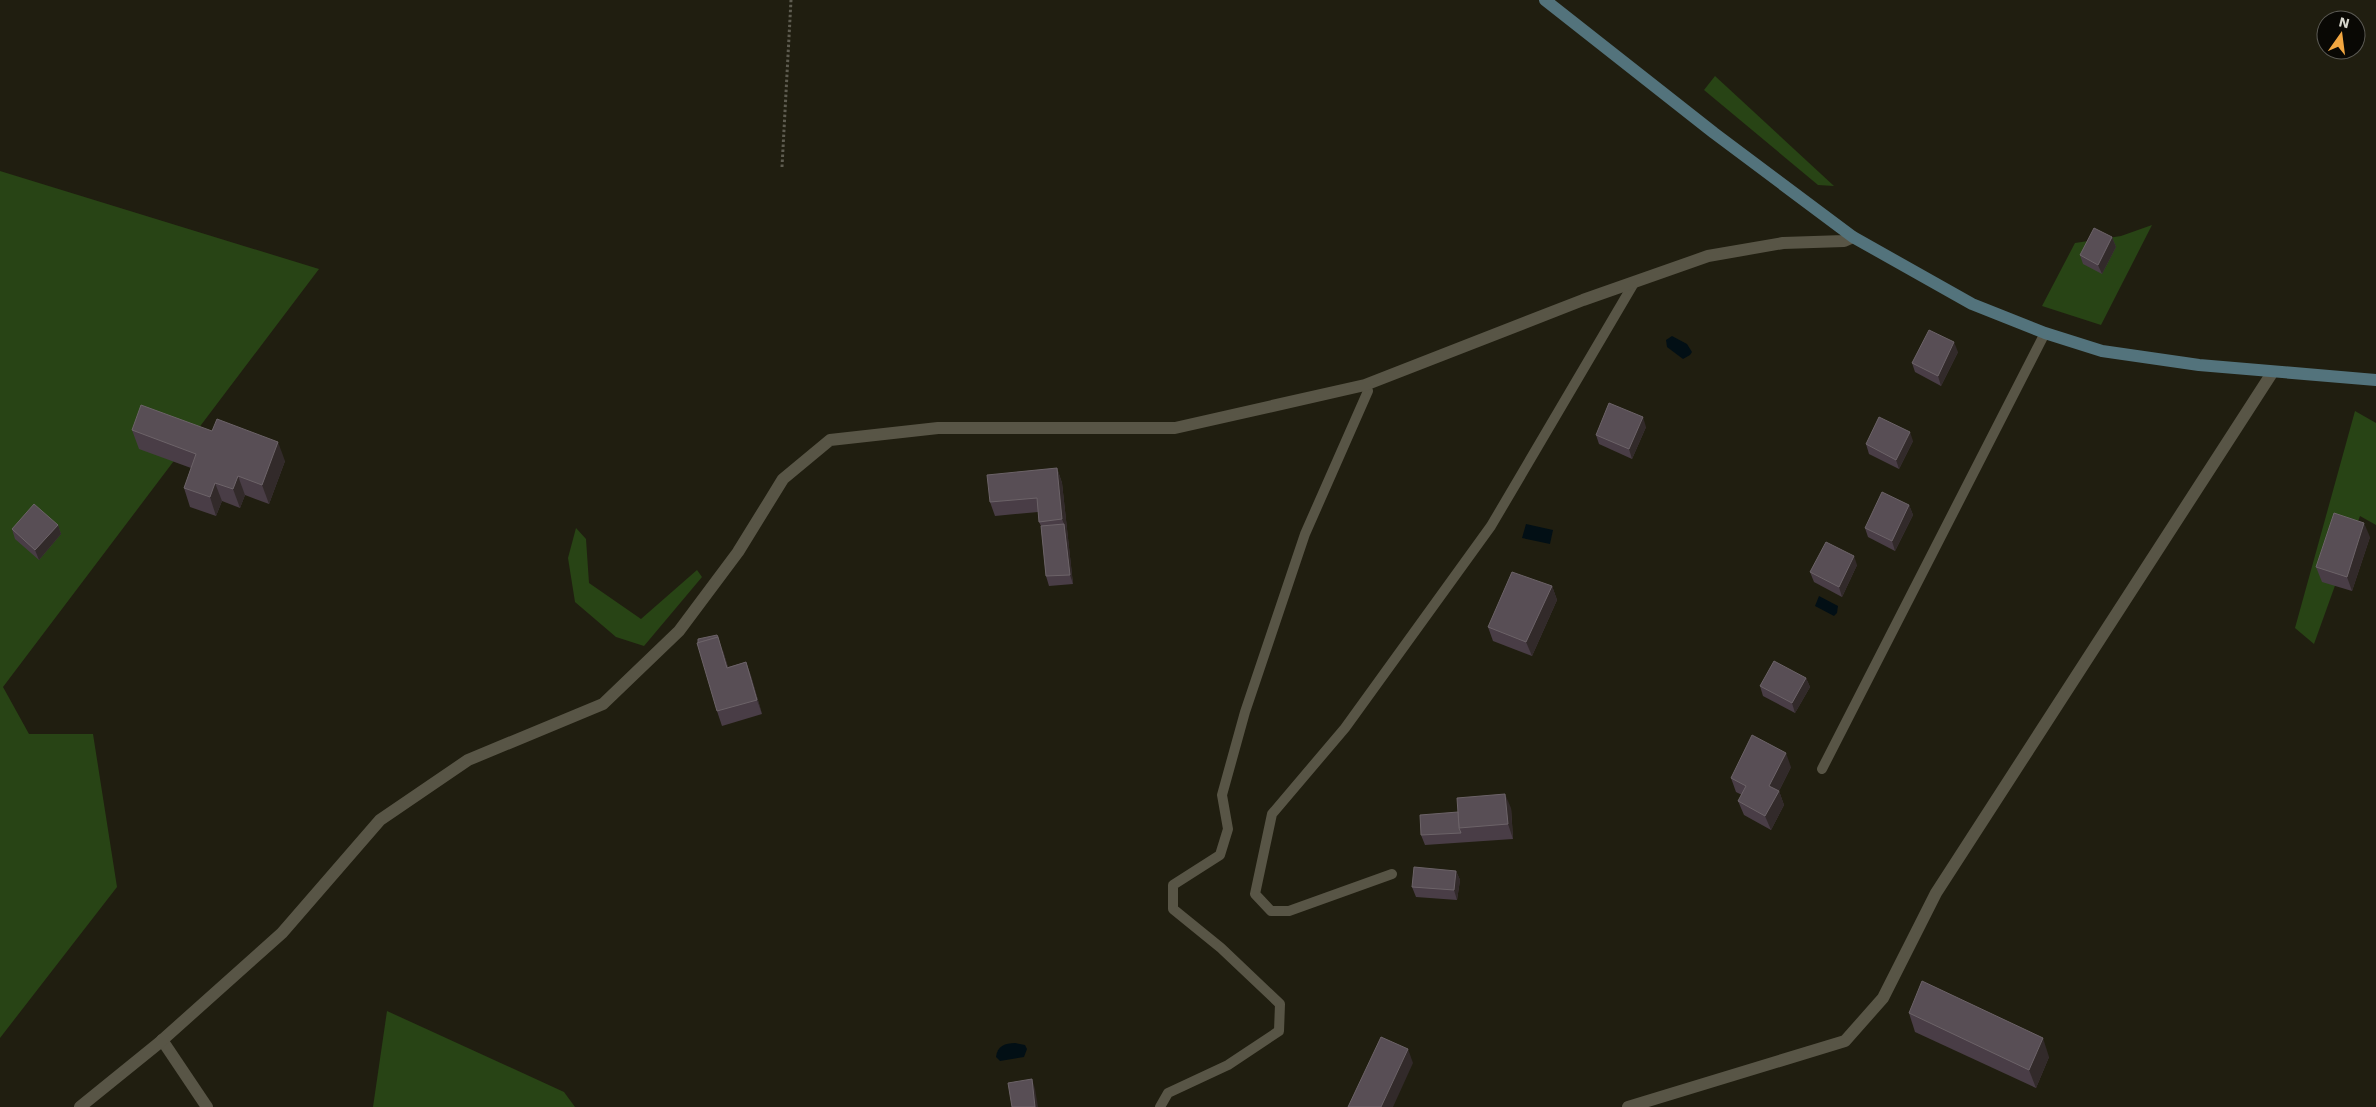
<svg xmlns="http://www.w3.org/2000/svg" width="2376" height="1107" font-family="'Work Sans',sans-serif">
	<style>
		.green { fill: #284415 }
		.water { fill: #020f15 }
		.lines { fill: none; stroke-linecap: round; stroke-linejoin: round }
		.path { stroke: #5e5c50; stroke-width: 3; stroke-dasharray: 2.5 2.5; stroke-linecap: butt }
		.lane { stroke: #585546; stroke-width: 10 }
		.street { stroke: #585546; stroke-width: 12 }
		.secondary { stroke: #53737c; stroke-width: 12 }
		.wall { fill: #493d46 }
		.shaded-wall { fill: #322a2a }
		.building { fill: #584e55; stroke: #6c6368 }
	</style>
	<rect width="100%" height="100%" fill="#201e10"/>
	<g class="green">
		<polygon points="1715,76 1834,186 1818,185 1704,90"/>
		<polygon points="0,171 319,269 3,687 29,734 93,734 117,887 0,1038"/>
		<polygon points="2152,225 2101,325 2042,306 2075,243 2121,236"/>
		<polygon points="2355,411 2376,423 2376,525 2360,516 2314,644 2295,628"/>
		<polygon points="576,528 586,539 589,583 641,619 697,570 702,577 644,646 616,637 575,602 568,558"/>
		<polygon points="387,1011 564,1092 575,1107 373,1107"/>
	</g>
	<g class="water">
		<polygon points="1672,336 1687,344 1692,352 1690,355 1683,359 1667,347 1666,340"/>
		<polygon points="1526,524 1553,530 1550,544 1522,538"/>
		<polygon points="1819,596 1838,606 1837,613 1834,616 1815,606"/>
		<path d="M 1015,1043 L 1025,1045 L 1027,1049 L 1024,1057 L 1000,1061 L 996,1057 C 997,1046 1005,1043 1015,1043 Z"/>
	</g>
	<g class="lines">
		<polyline class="path" points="782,167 791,0"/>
		<g class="lane">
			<polyline points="1822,769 2045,333"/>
			<polyline points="1392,874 1289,911 1271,911 1255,894 1272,814 1345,728 1491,526 1634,283"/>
			<polyline points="1160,1107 1168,1093 1228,1065 1279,1031 1280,1004 1221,948 1173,909 1173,885 1220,855 1228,829 1222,795 1245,712 1305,534 1368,391 1365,385"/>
		</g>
		<g class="street">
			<polyline points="162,1040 207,1107"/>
			<polyline points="80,1107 159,1043 282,933 380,820 468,760 603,704 679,631 738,552 783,479 830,440 938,428 1175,428 1365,385 1583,300 1708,256 1783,243 1844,241 1853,237"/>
			<polyline points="1628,1107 1845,1041 1883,998 1936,893 2272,373"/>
		</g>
		<polyline class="secondary" points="1545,0 1714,133 1853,237 1972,304 2045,333 2102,351 2199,365 2376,380"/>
	</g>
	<g class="wall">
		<polygon points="2112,237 2116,247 2102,274 2083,264 2080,255"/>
		<polygon points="1958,352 1941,386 1915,372 1912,363"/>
		<polygon points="1646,427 1632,459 1599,444 1596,435"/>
		<polygon points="132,430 285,461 269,504 245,495 240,508 222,501 216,516 190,507 184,488 191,468 139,449"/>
		<polygon points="1913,441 1899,469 1869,454 1866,444"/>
		<polygon points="1057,468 1062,483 1073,584 1049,586 1046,576 1041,526 1039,522 1038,512 995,516 990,502"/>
		<polygon points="1909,505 1913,515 1895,551 1868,537 1865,528"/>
		<polygon points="58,525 61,534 39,560 15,539 12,529"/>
		<polygon points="2370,537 2352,591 2322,582 2316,567"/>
		<polygon points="1857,565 1842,597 1814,582 1810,572"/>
		<polygon points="1552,586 1557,600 1532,656 1493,641 1488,627"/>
		<polygon points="723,651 728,667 746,662 751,676 762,714 722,726 717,711"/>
		<polygon points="1806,678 1810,687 1795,713 1763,696 1760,686"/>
		<polygon points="1791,767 1779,791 1784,805 1771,830 1744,815 1738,801 1742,795 1736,792 1731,778"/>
		<polygon points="1511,808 1513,839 1425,845 1421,835"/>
		<polygon points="1456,871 1460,880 1457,900 1416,897 1412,887"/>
		<polygon points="1909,1013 2049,1057 2036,1088 1915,1032"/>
	</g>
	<g class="shaded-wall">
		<polygon points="2112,237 2116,247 2102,274 2098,265"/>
		<polygon points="1954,342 1958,352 1941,386 1938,376"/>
		<polygon points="1643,417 1646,427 1632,459 1629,449"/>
		<polygon points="1910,432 1913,441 1899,469 1896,460"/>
		<polygon points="278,442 285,461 269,504 262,485"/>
		<polygon points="1057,468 1062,483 1073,584 1070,575 1064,524 1062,519"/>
		<polygon points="238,476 245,495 240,508 233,489"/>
		<polygon points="215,483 222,501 216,516 210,497"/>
		<polygon points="1909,505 1913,515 1895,551 1892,541"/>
		<polygon points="2364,523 2370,537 2352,591 2347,577"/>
		<polygon points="58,525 61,534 39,560 35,550"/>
		<polygon points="1854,556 1857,565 1842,597 1839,587"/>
		<polygon points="1552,586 1557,600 1532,656 1526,642"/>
		<polygon points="718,637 723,651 732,682 727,668"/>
		<polygon points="746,662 751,676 762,714 757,700"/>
		<polygon points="1806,678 1810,687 1795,713 1792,703"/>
		<polygon points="1786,753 1791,767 1779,791 1784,805 1771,830 1765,816 1769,786"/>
		<polygon points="1505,794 1511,808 1513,839 1508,824"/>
		<polygon points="1456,871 1460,880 1457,900 1454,890"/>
		<polygon points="2043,1038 2049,1057 2036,1088 2029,1070"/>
		<polygon points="1408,1049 1413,1063 1393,1107 1381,1107"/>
		<polygon points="1032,1079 1035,1089 1038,1107 1035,1107"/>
	</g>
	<g class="building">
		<polygon points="2094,228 2112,237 2098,265 2080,255"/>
		<polygon points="1929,330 1954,342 1938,376 1912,363"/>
		<polygon points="1609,403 1643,417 1629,449 1596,435"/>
		<polygon points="141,405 212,431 217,419 278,442 262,485 238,476 233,489 215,483 210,497 184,488 196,454 132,430"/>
		<polygon points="1879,417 1910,432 1896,460 1866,444"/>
		<polygon points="1057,468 1062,519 1039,522 1037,498 990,502 987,475"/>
		<polygon points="1882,492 1909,505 1892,541 1865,528"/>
		<polygon points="34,504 58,525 35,550 12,529"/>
		<polygon points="2334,513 2364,523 2347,577 2316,567"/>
		<polygon points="1064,524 1070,575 1046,576 1041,526"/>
		<polygon points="1826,542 1854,556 1839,587 1810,572"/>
		<polygon points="1512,572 1552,586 1526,642 1488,627"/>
		<polygon points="717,635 718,637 698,643 698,639"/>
		<polygon points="718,637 727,668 746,662 757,700 717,711 697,643"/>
		<polygon points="1774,661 1806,678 1792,703 1760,686"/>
		<polygon points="1752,735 1786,753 1769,786 1779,791 1765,816 1738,801 1746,786 1731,778"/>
		<polygon points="1505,794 1508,824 1459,828 1457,798"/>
		<polygon points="1458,812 1459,828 1461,833 1421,835 1420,815"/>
		<polygon points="1414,867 1456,871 1454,890 1412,887"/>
		<polygon points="1922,981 2043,1038 2029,1070 1909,1013"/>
		<polygon points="1381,1037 1408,1049 1381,1107 1348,1107"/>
		<polygon points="1032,1079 1035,1107 1012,1107 1008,1083"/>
	</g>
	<g transform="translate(2341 35) rotate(14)"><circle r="24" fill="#090804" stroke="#5b5a54"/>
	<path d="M0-4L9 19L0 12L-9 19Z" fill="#f1a640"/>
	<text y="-8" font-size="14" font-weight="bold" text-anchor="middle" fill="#d7d6cd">N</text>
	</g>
</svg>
